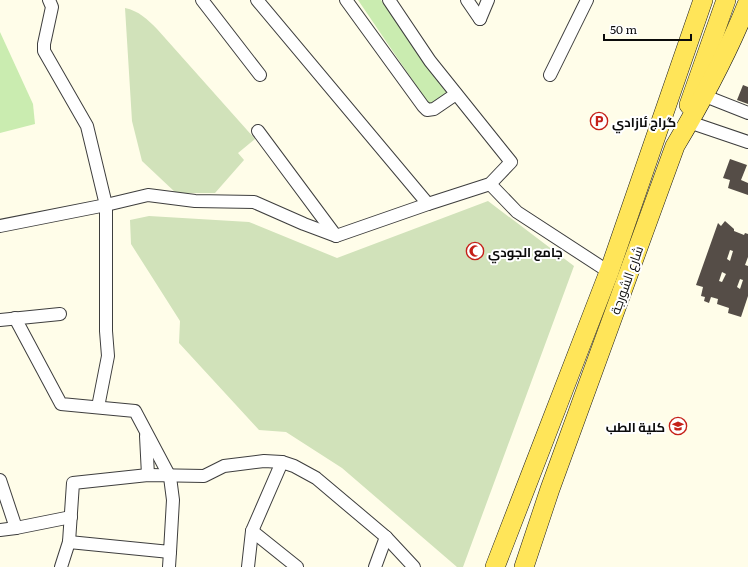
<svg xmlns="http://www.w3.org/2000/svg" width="748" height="567" font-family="Literata,Cairo,serif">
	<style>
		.green { fill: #caecb0 }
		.cemetery { fill: #d1e2ba }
		.building { fill: #554d47; fill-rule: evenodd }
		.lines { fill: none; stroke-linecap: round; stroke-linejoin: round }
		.minor-casing { stroke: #3e3e3e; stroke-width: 14 }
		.primary-casing { stroke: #1c1c1c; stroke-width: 20 }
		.minor { stroke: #fff; stroke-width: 12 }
		.primary { stroke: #ffe559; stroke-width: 19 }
		.labels { text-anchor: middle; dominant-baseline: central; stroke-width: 4; stroke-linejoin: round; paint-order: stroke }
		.poi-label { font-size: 13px; font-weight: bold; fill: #0b0b0b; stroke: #fff; text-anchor: start }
		.street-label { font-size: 13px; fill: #0b0b0b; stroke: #fff }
	</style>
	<rect width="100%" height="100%" fill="#fffde9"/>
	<g class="green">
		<polygon points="358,0 381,0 448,91 430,106"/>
		<polygon points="0,32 33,104 35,124 0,133"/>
	</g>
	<g class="cemetery">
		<path d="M 125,8 C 139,11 147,19 157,29 L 255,139 L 238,153 L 244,160 L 215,193 L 176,193 L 142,161 L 132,121 Z"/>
		<polygon points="488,201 574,266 463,567 457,567 342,468 286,432 259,430 179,343 180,321 131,244 130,220 149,216 249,222 337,258"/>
	</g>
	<g class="building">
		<polygon points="743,85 748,87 748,104 737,100"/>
		<polygon points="730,159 747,165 741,180 748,183 748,195 728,188 730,180 723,178"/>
		<path d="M 725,221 L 734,229 L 734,231 L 744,235 L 745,233 L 748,234 L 748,257 L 745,265 L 748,266 L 748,296 L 741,317 L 728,313 L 729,308 L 717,304 L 718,299 L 711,297 L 709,303 L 704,301 L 705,297 L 701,296 L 703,287 L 696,285 L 718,223 L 721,226 ZM 730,250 L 733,251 L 730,261 L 727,259 ZM 722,272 L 726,274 L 722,282 L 719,281 ZM 740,279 L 743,280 L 740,289 L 737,287 Z"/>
	</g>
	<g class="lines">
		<defs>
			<g id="minor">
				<polyline points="49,0 52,7 44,44 44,51 87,126 106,205 106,331 108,356 98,407"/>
				<polyline points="202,0 260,75"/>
				<polyline points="257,0 428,204"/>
				<polyline points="346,0 423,106 427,110 434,109 456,94"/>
				<polyline points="467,0 480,19"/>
				<polyline points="480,19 488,0"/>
				<polyline points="550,75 587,0"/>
				<polyline points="705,96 748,113"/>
				<polyline points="689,122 748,142"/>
				<polyline points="258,131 336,236"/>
				<polyline points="490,184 517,212 609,272"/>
				<polyline points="0,226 106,205 148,195 195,201 254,202 304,224 336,236 428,204 490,184 511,162 430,61 389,0"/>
				<polyline points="15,318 61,404 135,411 170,477 173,500 170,552 69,542"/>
				<polyline points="0,320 60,314"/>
				<polyline points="146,436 148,475"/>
				<polyline points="0,480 16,528"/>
				<polyline points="0,530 16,528 71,517"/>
				<polyline points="252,531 297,567"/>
				<polyline points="61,567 69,542 73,483 148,475 204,476 224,466 264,461 282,462 294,466 316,478 386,537 414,567"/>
				<polyline points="169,567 170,552"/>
				<polyline points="248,567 252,531 282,462"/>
				<polyline points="375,567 386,537"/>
			</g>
			<g id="primary">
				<polyline points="689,105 726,0"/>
				<polyline points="495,567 609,272 703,0"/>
				<path d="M 524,567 L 550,489 L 675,146 C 703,99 728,53 748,2"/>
			</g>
		</defs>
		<use href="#minor" class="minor-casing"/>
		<use href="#primary" class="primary-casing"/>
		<use href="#minor" class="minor"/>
		<use href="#primary" class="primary"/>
	</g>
	<defs>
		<symbol id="parking-ring" viewBox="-11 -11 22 22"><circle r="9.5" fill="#fff" stroke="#c52019" stroke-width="1.5"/><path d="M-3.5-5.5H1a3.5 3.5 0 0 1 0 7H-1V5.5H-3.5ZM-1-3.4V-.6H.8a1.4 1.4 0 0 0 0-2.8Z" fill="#c52019"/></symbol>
		<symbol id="mosque-ring" viewBox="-11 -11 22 22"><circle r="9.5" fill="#fff" stroke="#c52019" stroke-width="1.5"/><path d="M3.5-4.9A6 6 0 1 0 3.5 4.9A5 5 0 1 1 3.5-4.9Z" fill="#c52019"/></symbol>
		<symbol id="university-ring" viewBox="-11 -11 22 22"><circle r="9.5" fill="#fff" stroke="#c52019" stroke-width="1.5"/><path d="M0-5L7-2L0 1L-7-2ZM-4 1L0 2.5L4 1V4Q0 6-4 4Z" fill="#c52019"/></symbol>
	</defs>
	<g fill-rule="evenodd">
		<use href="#parking-ring" x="589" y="111" width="20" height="20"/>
		<use href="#mosque-ring" x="465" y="241" width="20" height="20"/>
		<use href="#university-ring" x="668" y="416" width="20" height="20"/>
	</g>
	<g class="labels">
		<g class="poi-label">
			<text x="612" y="121">گراج ئازادي</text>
			<text x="488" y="251">جامع الجودي</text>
			<text x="665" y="426" text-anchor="end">كلية الطب</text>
		</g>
		<g class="street-label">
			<text transform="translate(626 280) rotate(-70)">شارع الشورجة</text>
		</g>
	</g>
	<path d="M604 34v6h87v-6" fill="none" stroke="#0b0b0b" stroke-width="2"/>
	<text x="610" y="34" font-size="12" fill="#0b0b0b" stroke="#ffffff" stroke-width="3" paint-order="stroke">50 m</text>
</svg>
